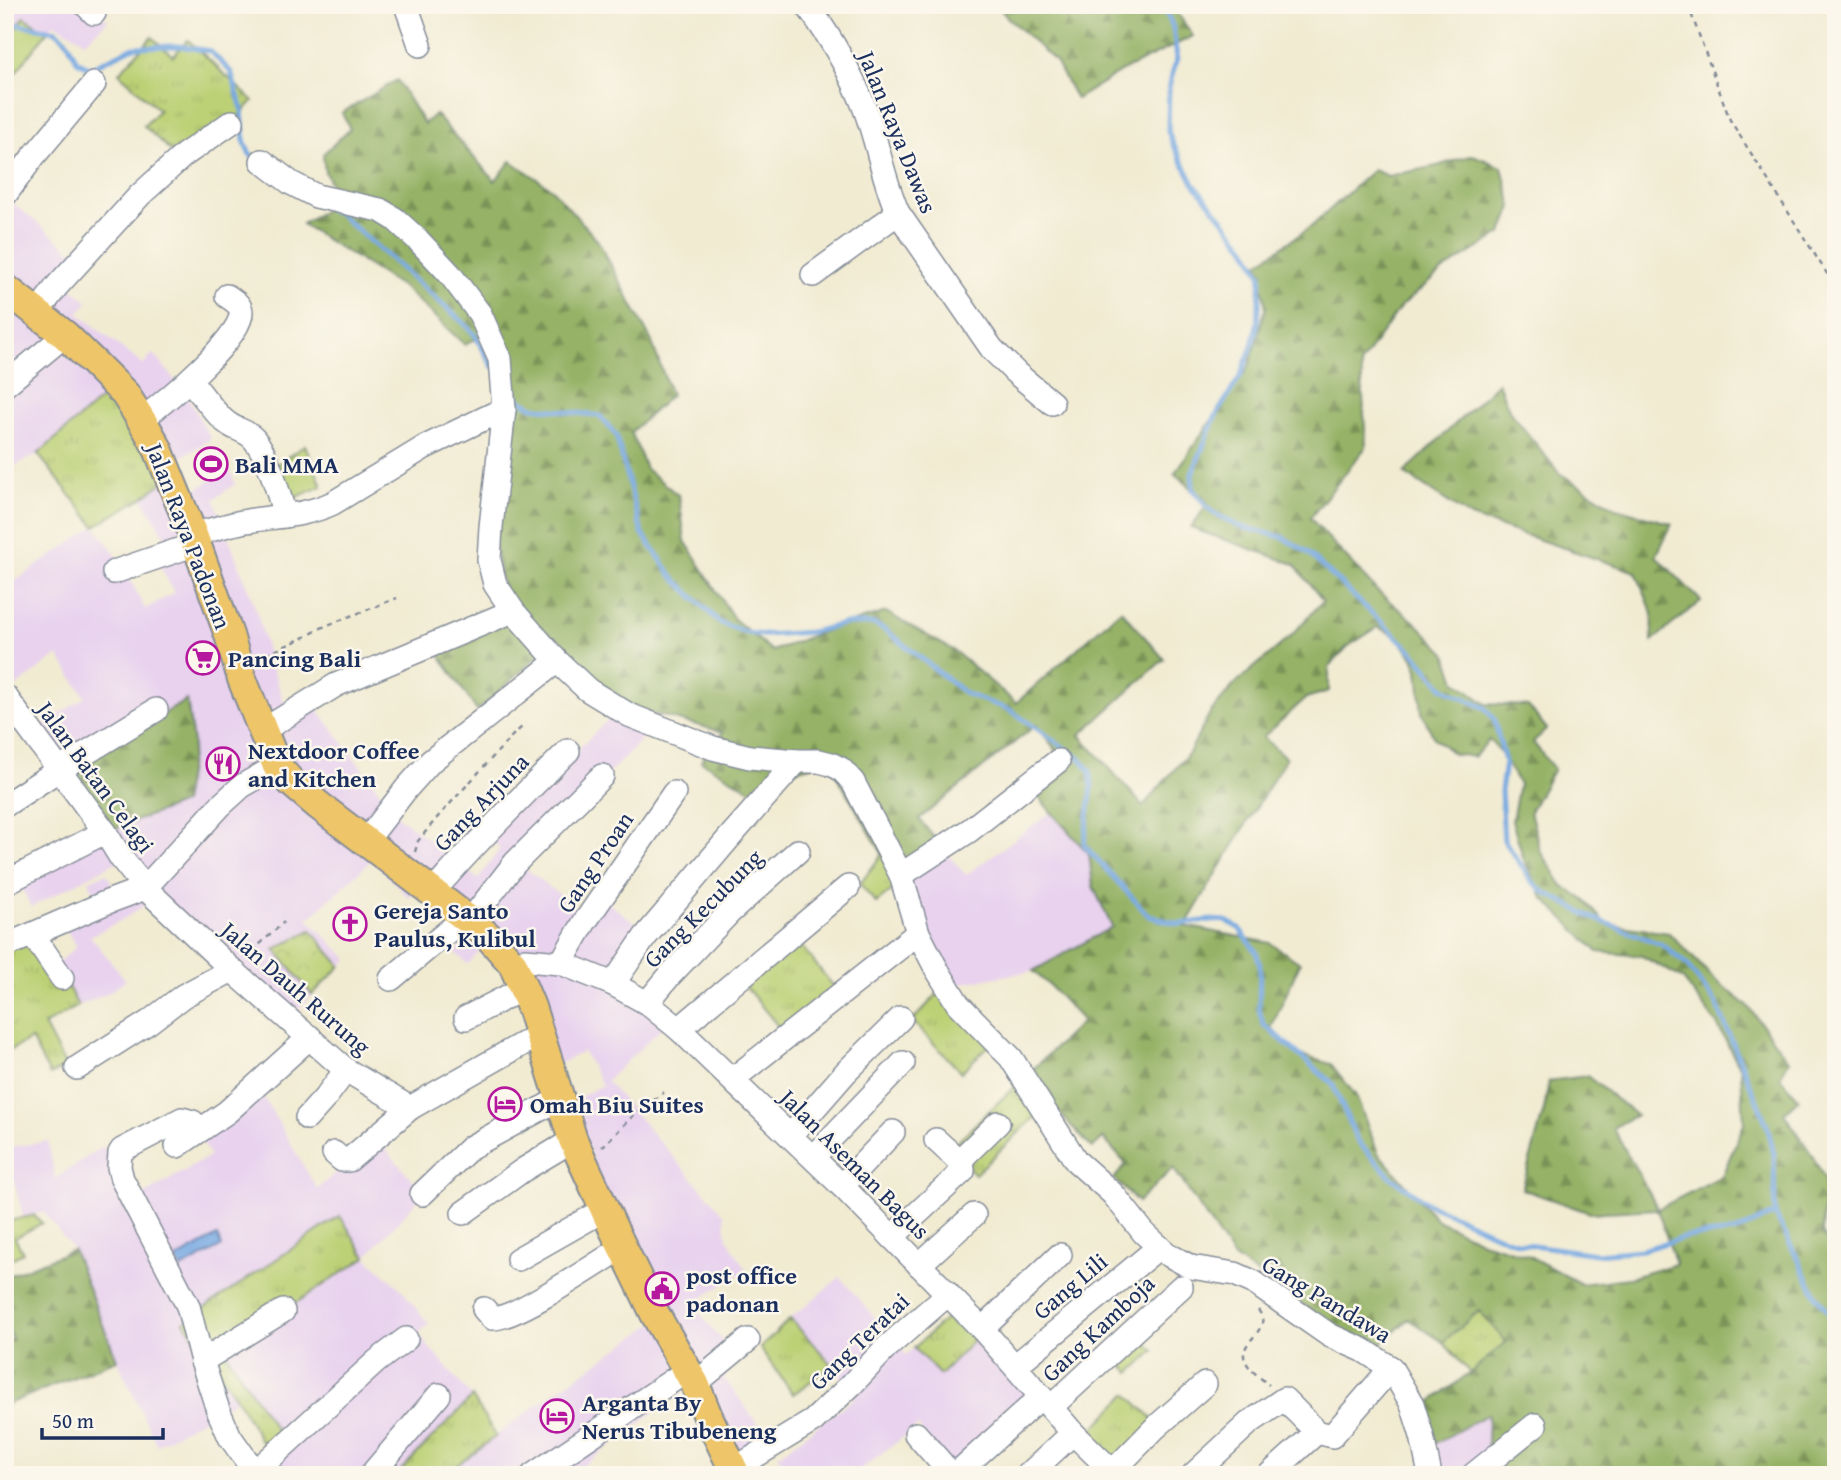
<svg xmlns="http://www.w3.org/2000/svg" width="1841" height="1480" font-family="'Gentium Book Plus',serif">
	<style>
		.built { fill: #e8d2ee }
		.grass { fill: url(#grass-tufts); stroke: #6c8069; stroke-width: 2 }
		.forest { fill: url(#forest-firs); stroke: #587062; stroke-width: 2; fill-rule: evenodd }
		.park { fill: url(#park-crowns); stroke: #6c8069; stroke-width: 2 }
		.water { fill: #76a8e1; stroke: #486ca0; stroke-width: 2 }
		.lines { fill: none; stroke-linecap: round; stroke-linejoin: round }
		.stream { stroke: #76a8e1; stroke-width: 5 }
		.minor-casing { stroke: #868d98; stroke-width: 26 }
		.major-casing { stroke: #868d98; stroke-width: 32 }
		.path { stroke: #868d98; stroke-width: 2.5; stroke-dasharray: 5 5; stroke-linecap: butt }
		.minor { stroke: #fff; stroke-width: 23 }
		.major { stroke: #eec569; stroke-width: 28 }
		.labels { text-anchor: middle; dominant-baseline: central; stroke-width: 5; stroke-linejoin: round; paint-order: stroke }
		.street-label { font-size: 24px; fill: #1b2f5e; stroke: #fbf7ec }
		.poi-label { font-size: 24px; font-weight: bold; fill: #1b2f5e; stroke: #fbf7ec; text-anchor: start }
	</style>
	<defs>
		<pattern id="grass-tufts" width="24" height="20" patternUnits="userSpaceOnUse" patternTransform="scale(1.75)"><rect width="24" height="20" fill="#bcd074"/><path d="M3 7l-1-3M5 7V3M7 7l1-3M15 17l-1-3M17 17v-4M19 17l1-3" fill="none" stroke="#a1b367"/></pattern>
		<pattern id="forest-firs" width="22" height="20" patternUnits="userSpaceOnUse" patternTransform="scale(1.75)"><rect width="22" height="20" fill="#95b266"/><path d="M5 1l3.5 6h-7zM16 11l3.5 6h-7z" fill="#799157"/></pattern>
		<pattern id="park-crowns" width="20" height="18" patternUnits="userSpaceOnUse" patternTransform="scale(1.75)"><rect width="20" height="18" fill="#bcd074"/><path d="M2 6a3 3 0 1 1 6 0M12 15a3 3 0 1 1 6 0" fill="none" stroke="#a1b367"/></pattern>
	</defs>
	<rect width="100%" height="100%" fill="#fbf7ec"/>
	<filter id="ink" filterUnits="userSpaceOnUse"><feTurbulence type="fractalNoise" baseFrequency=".0143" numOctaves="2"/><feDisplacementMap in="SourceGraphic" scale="14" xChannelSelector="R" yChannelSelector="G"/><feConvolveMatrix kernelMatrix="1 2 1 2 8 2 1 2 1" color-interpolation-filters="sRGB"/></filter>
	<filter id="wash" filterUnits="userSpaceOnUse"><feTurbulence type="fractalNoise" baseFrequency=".00686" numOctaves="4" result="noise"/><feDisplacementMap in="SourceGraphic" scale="28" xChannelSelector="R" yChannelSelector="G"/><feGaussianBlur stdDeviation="1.57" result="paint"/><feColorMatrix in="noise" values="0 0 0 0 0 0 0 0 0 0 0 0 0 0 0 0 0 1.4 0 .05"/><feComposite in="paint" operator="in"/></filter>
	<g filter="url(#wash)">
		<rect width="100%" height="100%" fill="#f1ebd2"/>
		<g class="built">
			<polygon points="5,5 89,5 108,20 85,42 55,23 47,32 24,17 7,43 5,42"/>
			<polygon points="5,173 24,190 13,203 80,258 63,280 88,302 78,313 143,365 153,353 185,392 211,439 175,461 193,491 230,469 235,484 214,499 257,612 269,659 289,716 312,702 399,817 478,879 500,849 490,839 512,814 618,710 663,716 522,866 590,918 603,899 652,935 615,983 670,1020 606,1081 724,1214 727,1238 746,1270 692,1304 740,1362 722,1375 769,1439 744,1475 685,1389 571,1475 444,1475 542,1401 663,1317 603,1191 573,1101 602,1085 583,1051 557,1065 489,940 468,964 455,953 476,930 421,886 409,898 372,860 308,919 348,959 341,966 311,930 275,949 312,995 289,1019 146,904 122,920 90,936 126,980 108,993 79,1006 56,964 76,947 66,928 100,908 89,880 107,873 117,896 135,885 120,860 31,907 16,876 104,833 193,744 187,701 63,774 34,731 85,697 58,655 8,693 5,688 5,588 95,526 122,563 145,609 174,593 151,548 166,538 142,498 168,478 111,391 38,454 5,471"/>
			<polygon points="1051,812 1089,854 1093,886 1112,927 1033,971 945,986 900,884 948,855 966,875"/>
			<polygon points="257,1086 317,1189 376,1138 424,1193 366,1257 401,1289 429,1324 418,1334 472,1397 396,1475 257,1475 274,1464 224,1350 366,1257 340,1217 184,1322 237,1399 157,1445 117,1360 73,1250 44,1212 23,1217 6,1148 48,1141 55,1179 103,1146 138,1198 210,1156 192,1124"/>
			<polygon points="840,1277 906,1355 914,1348 941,1375 980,1334 1041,1400 954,1474 918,1426 853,1475 789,1475 778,1455 856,1397 833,1365 790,1319"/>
			<polygon points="1488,1413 1487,1447 1493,1475 1432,1475 1436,1443"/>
		</g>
		<g class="grass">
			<polygon points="24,17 47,32 5,86 5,42 7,42"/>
			<polygon points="152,37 173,56 188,40 253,101 190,169 144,126 159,110 119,73"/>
			<polygon points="111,390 168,478 142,498 95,526 38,454"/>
			<polygon points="305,445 322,486 283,503 266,472"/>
			<polygon points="885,850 900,884 876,903 860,884"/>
			<polygon points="794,937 835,988 782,1031 740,980"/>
			<polygon points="44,941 78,1006 44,1025 66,1067 50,1075 31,1039 5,1053 5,946"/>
			<polygon points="945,986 995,1040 961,1072 912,1021"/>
			<polygon points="1029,1073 1050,1103 975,1174 950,1148"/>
			<polygon points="34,1215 42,1223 15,1238 23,1253 5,1262 5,1222"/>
			<polygon points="340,1216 366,1257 224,1350 288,1448 274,1464 237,1399 184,1322"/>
			<polygon points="956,1309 980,1334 940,1375 914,1348"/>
			<polygon points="1479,1310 1506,1342 1470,1373 1443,1342"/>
			<polygon points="790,1319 833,1365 793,1394 760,1348"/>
			<polygon points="1134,1329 1154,1351 1130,1373 1109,1350"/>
			<polygon points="1127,1394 1165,1430 1121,1475 1081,1441"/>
			<polygon points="472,1397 496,1436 444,1475 396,1475"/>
		</g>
		<g class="forest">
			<polygon points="997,5 1172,5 1193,36 1122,71 1076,99 1056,62 1006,16"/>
			<path d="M 397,80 L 424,124 L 435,114 L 495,181 L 511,161 L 552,189 L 598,241 L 651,340 L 671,395 L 631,432 L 646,469 L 679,496 L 685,541 L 734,619 L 772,651 L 825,631 L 886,612 L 953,650 L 1016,703 L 1121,610 L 1164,659 L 1080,735 L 1143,806 L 1189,753 L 1210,713 L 1235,684 L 1290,637 L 1323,601 L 1294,564 L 1191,528 L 1207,504 L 1175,473 L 1249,366 L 1266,307 L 1258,263 L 1312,226 L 1373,170 L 1388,176 L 1437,166 L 1473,155 L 1502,167 L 1512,207 L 1502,233 L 1442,271 L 1401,306 L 1361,363 L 1366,447 L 1310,518 L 1377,591 L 1416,623 L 1446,653 L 1456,681 L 1486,704 L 1528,706 L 1547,729 L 1533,742 L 1554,769 L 1530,811 L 1540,850 L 1563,886 L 1583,899 L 1606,924 L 1669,933 L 1714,979 L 1748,1006 L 1789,1061 L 1780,1077 L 1799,1099 L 1784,1113 L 1812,1155 L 1826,1182 L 1822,1233 L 1836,1257 L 1836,1475 L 1493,1475 L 1487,1447 L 1488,1414 L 1436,1443 L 1416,1413 L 1470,1373 L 1506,1342 L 1479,1311 L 1443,1342 L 1408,1319 L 1375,1350 L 1331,1324 L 1234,1258 L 1173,1168 L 1138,1202 L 1114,1179 L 1126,1164 L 1103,1138 L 1092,1148 L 1050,1103 L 1029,1073 L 1083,1021 L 1051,987 L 1033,971 L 1112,927 L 1093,886 L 1089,854 L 1051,812 L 1030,786 L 1063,759 L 1036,725 L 919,819 L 948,855 L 900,884 L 828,761 L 788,772 L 761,796 L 701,761 L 723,732 L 663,716 L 618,710 L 541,653 L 477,711 L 438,652 L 508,611 L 491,530 L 506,410 L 487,332 L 465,345 L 404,288 L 302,224 L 339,201 L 325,172 L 323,154 L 350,129 L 342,113 ZM 1378,627 L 1396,636 L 1413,657 L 1418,670 L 1422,713 L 1434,738 L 1454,754 L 1474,757 L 1489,740 L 1499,750 L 1519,784 L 1512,821 L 1525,863 L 1544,899 L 1598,952 L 1642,956 L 1682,978 L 1716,1023 L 1741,1069 L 1744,1124 L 1722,1176 L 1658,1209 L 1613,1128 L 1636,1115 L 1587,1076 L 1549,1081 L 1544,1110 L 1522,1189 L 1590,1213 L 1657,1209 L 1676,1264 L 1629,1278 L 1581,1284 L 1529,1256 L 1482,1242 L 1437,1220 L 1378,1153 L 1356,1096 L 1331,1064 L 1297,1054 L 1271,1028 L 1300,963 L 1270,943 L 1185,926 L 1286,758 L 1263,737 L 1306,698 L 1329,691 L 1329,667 L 1347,647 Z"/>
			<polygon points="1498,383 1510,412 1559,473 1616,508 1672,524 1656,556 1701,601 1652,641 1653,614 1636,572 1471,517 1404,473"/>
			<polygon points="187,700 193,744 183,803 104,833 63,774"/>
			<polygon points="73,1250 117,1360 5,1405 5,1342 12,1339 5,1321 5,1277"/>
		</g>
		<polygon class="park" points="311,930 341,966 312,995 275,949"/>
		<polygon class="water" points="217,1236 222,1246 181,1269 176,1259"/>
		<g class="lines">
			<g class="stream">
				<polyline points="1164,5 1173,28 1177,58 1169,86 1168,131 1173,144 1194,184 1246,248 1261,275 1258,321 1251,349 1240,377 1215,417 1192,474 1193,490 1212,512 1238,526 1282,537 1307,552 1414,653 1443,688 1485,708 1494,719 1505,762 1501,791 1504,840 1531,880 1541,890 1593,918 1663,945 1686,964 1716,1003 1767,1125 1774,1154 1775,1214 1817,1297 1836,1321"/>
				<polyline points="5,28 15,24 56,31 67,41 77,61 90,68 134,47 179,46 210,51 231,72 242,109 244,140 249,153 257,161"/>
				<polyline points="331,210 338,213 464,323 475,335 493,367"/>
				<polyline points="510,388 520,400 533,407 600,416 616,435 642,533 672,576 720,623 748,633 764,635 812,632 844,624 874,624 887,631 966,694 1010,710 1081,759 1090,771 1092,787 1084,845 1149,916 1179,924 1211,920 1226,921 1239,928 1256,951 1260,966 1259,1009 1263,1024 1332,1083 1358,1142 1392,1178 1429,1204 1504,1238 1519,1243 1596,1254 1642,1250 1686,1237 1734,1232 1775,1214"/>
			</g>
		</g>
	</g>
	<g filter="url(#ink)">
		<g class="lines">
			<defs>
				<g id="minor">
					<polyline points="86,5 94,13"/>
					<polyline points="406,5 420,45"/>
					<path d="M 807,5 C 831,38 851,72 865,109 C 878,143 883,180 898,213 L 992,349 L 1016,373 L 1052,403"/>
					<polyline points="262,161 291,183 316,196 380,210 395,219 418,240 449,273 480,314 500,359 504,409 491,527 489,560 495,584 513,611 557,661 588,690 629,715 713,748 750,757 797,761 819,761 831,764 841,769 853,782 901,875 918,933 936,968 958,1004 1011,1058 1076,1161 1113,1194 1144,1233 1167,1254 1191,1267 1235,1274 1253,1282 1329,1335 1363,1350 1391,1368 1412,1404 1422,1436 1430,1475"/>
					<polyline points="5,195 33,157 94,84"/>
					<polyline points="813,275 898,213"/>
					<polyline points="37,313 57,286 140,195 184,155 232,122"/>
					<path d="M 190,381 C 201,392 215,414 226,422 C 235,430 246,430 254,439 C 269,456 279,495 285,516"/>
					<polyline points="5,385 65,335"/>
					<path d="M 141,420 C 162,404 243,338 241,312 C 241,304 232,300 227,296"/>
					<path d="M 193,535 C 211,530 229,524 247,521 C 277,516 305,516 333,503 L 425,447 L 504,409"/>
					<polyline points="114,572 196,544"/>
					<polyline points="5,696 105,832 121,858 145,888 232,970 346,1070 410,1108"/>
					<polyline points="262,731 336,685 513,611"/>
					<polyline points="5,805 60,769 156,710"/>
					<polyline points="367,840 406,789 431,761 557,661"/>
					<polyline points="901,875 970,830 1058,761"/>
					<polyline points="5,883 105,832"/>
					<path d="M 433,892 C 476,842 521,797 568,751"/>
					<polyline points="470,921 515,863 602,776"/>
					<polyline points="33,935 62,978"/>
					<polyline points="5,946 105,903 145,888 220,806 242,786 277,766"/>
					<polyline points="561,963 584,923 674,793"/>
					<polyline points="513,964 525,960 561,963 613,984 647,1003 679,1029 842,1186 982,1329 1073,1433 1116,1475"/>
					<polyline points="391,979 465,917"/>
					<polyline points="613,984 645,937 729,838 797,761"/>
					<polyline points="647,1003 671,974 729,913 798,851"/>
					<polyline points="466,1018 524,988"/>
					<polyline points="679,1029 848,887"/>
					<polyline points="77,1068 149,1022 183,996 232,970"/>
					<polyline points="733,1079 918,933"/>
					<polyline points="307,1118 325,1098 346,1070"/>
					<polyline points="791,1135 846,1072 901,1018"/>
					<polyline points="177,1146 227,1112 310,1037"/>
					<polyline points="122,1150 182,1119 193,1122 200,1130"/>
					<polyline points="120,1153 119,1167 122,1179 188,1306 202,1361 218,1410 230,1437 257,1475"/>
					<polyline points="334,1153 342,1160 349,1160 410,1108 540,1034"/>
					<polyline points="813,1157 903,1063"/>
					<polyline points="959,1161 998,1123"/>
					<polyline points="842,1186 893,1132"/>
					<polyline points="422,1194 471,1147 559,1099"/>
					<polyline points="463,1213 523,1170 573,1140"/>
					<polyline points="892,1237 963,1171 963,1168 959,1161 936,1140"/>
					<polyline points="518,1259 604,1210"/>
					<polyline points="919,1265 974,1215"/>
					<path d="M 484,1309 L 492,1318 C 513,1321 599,1262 622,1248"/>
					<polyline points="982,1329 1060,1255"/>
					<polyline points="202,1361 283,1311"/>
					<polyline points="1015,1366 1159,1247"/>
					<polyline points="695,1384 748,1340"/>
					<polyline points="1051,1407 1181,1287"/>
					<polyline points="916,1434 952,1475"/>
					<polyline points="734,1469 813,1421 852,1384 886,1348 948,1294"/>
					<polyline points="1113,1471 1155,1428 1205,1384"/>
					<polyline points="255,1472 377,1361 406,1339"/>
					<polyline points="371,1475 439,1395"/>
					<polyline points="533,1475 688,1370"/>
					<polyline points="955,1475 1041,1397"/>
					<polyline points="1028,1475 1073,1433"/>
					<polyline points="1193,1475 1249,1423 1284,1399 1317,1432 1332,1436 1391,1368"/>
					<polyline points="1269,1475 1317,1432"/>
					<polyline points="1473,1475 1535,1425"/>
				</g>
				<polyline id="major" points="5,288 65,335 96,365 125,394 147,429 158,449 193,535 229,635 242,679 277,766 291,782 318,805 470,921 490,938 513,964 531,1007 573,1140 614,1230 655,1314 695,1384 707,1414 736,1475"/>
			</defs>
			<use href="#minor" class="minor-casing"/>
			<use href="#major" class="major-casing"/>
			<g class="path">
				<polyline points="1688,5 1730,120 1836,288"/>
				<polyline points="1836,512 1836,514"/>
				<polyline points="257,659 305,637 325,626 397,598"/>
				<polyline points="415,852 418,841 436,819 512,736 522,727"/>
				<polyline points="245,958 284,922"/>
				<polyline points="602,1147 633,1116 664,1092"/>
				<path d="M 1258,1310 C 1275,1330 1237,1341 1245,1360 C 1249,1370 1261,1378 1269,1385"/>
			</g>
			<use href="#minor" class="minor"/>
			<use href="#major" class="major"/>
		</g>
	</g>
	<defs>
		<symbol id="stadium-ring" viewBox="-11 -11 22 22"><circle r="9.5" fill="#fbf7ec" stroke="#b5179e" stroke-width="1.5"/><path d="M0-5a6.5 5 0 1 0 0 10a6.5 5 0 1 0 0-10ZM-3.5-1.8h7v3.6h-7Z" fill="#b5179e"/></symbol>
		<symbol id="supermarket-ring" viewBox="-11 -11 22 22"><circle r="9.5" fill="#fbf7ec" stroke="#b5179e" stroke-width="1.5"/><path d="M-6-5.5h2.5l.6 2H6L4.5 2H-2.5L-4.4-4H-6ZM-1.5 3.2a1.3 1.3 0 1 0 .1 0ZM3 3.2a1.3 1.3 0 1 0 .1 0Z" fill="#b5179e"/></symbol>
		<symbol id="restaurant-ring" viewBox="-11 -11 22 22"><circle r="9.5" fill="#fbf7ec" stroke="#b5179e" stroke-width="1.5"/><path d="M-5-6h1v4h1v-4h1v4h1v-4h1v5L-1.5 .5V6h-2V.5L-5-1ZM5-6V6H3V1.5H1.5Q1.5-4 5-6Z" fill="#b5179e"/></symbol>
		<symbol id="church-ring" viewBox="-11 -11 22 22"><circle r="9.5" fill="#fbf7ec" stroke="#b5179e" stroke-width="1.5"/><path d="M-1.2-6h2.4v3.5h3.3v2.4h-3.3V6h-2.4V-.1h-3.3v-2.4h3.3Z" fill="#b5179e"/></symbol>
		<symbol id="hotel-ring" viewBox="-11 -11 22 22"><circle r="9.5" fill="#fbf7ec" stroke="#b5179e" stroke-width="1.5"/><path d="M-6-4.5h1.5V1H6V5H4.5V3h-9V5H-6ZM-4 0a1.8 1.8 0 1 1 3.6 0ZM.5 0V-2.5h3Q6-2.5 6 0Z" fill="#b5179e"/></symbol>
		<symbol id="civic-ring" viewBox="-11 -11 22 22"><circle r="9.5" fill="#fbf7ec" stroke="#b5179e" stroke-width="1.5"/><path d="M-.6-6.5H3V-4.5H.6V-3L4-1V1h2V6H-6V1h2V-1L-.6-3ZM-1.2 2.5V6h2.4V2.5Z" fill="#b5179e"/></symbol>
	</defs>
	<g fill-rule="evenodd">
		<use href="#stadium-ring" x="192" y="445" width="38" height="38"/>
		<use href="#supermarket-ring" x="184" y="639" width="38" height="38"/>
		<use href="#restaurant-ring" x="204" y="745" width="38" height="38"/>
		<use href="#church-ring" x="331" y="905" width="38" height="38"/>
		<use href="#hotel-ring" x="486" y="1085" width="38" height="38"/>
		<use href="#civic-ring" x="643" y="1270" width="38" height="38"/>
		<use href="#hotel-ring" x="538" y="1397" width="38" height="38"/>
	</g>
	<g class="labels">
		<g class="street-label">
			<text transform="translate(898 132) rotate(68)">Jalan Raya Dawas</text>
			<text transform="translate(189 536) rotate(69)">Jalan Raya Padonan</text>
			<text transform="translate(96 777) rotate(54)">Jalan Batan Celagi</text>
			<text transform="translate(481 802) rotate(-46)">Gang Arjuna</text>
			<text transform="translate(595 862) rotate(-56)">Gang Proan</text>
			<text transform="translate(703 908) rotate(-45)">Gang Kecubung</text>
			<text transform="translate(296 988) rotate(41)">Jalan Dauh Rurung</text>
			<text transform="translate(855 1164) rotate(45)">Jalan Aseman Bagus</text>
			<text transform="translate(1070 1286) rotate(-40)">Gang Lili</text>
			<text transform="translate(1327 1299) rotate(31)">Gang Pandawa</text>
			<text transform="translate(1098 1328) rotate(-43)">Gang Kamboja</text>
			<text transform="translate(859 1341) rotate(-44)">Gang Teratai</text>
		</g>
		<g class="poi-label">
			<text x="235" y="464">Bali MMA</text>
			<text x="228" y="658">Pancing Bali</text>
			<text x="248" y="750">Nextdoor Coffee<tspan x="248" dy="28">and Kitchen</tspan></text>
			<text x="374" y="910">Gereja Santo<tspan x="374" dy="28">Paulus, Kulibul</tspan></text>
			<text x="530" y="1104">Omah Biu Suites</text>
			<text x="686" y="1275">post office<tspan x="686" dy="28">padonan</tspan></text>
			<text x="582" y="1402">Arganta By<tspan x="582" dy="28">Nerus Tibubeneng</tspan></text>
		</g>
	</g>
	<rect width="1841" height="1480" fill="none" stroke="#fbf7ec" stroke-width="28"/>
	<path d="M42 1428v10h121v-10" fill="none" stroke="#1b2f5e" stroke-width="3.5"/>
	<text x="52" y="1428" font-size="21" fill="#1b2f5e" stroke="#fbf7ec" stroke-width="5" paint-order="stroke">50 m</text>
</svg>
